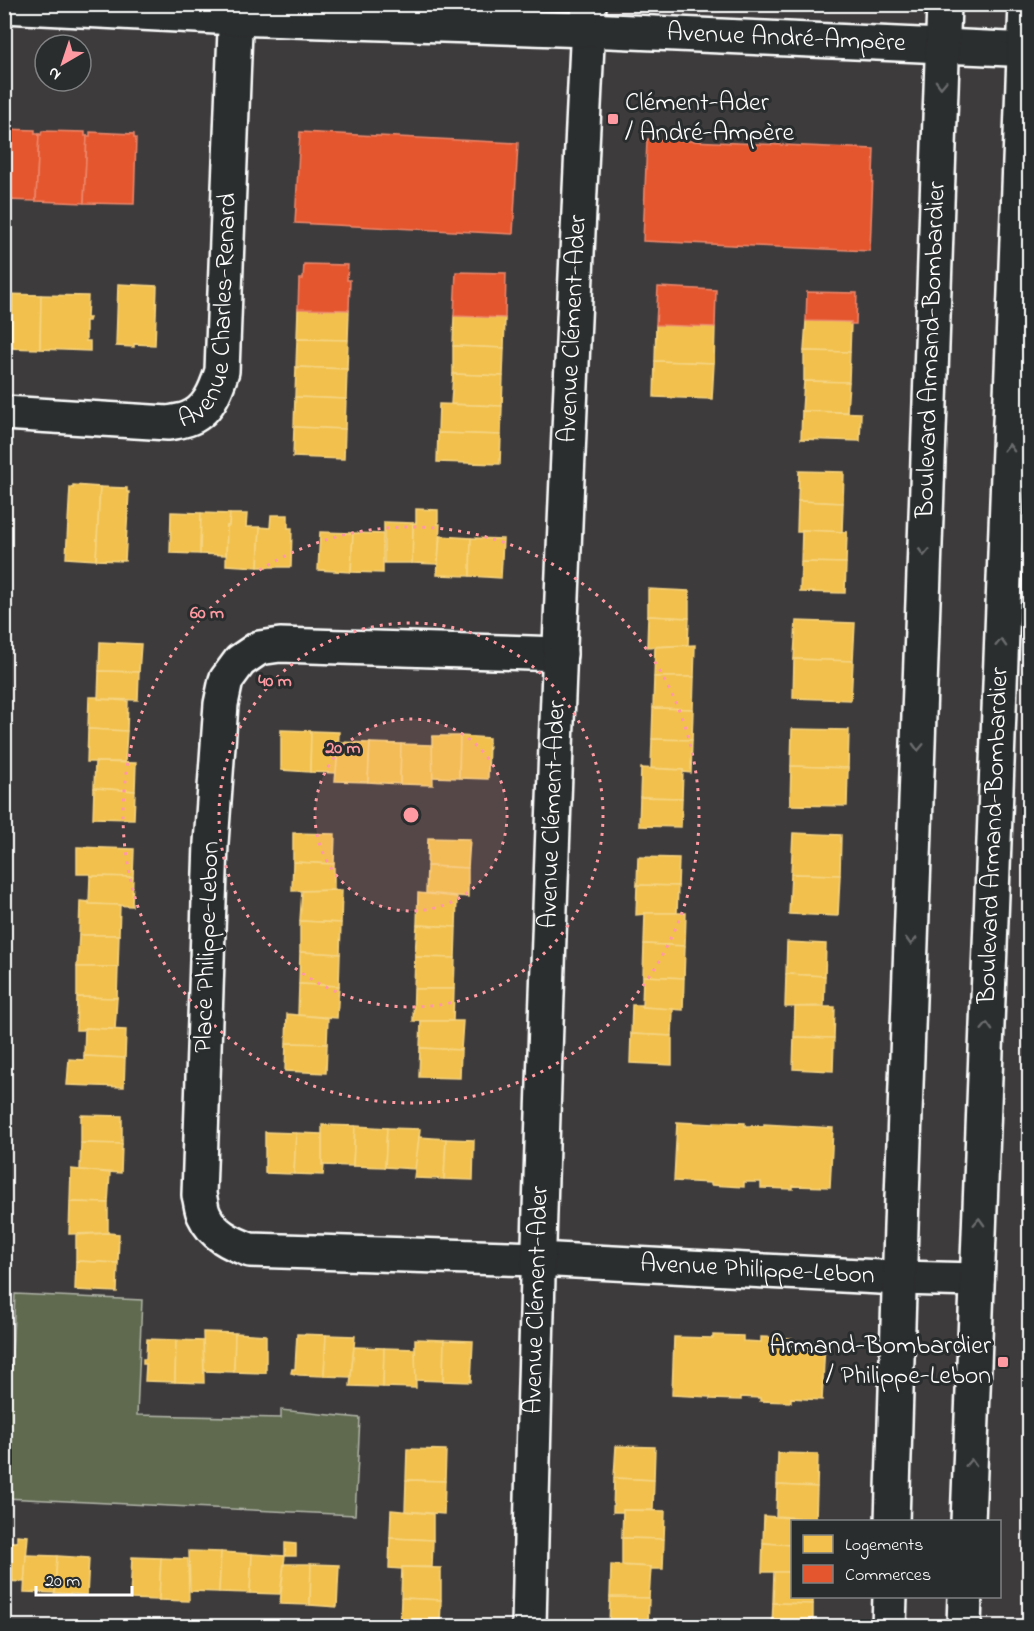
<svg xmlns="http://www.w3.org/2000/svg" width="1034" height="1631" font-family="'Indie Flower',sans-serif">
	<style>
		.green { fill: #606a50; stroke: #b0b4a8; stroke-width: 1.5 }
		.homes { fill: #f2c14e; stroke: #f6d483; stroke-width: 1.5 }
		.shops { fill: #e4572e; stroke: #ec896d; stroke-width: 1.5 }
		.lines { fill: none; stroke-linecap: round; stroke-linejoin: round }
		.minor-casing { stroke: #fff; stroke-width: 38 }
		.tertiary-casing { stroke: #fff; stroke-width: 38 }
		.minor { stroke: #2a2d2e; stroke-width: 33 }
		.tertiary { stroke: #2a2d2e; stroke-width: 33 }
		.oneway { stroke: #6a6c6d }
		.ring { fill: none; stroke: #ff9aa2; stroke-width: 3; stroke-dasharray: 3 6 }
		.poi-dot { fill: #ff9aa2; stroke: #2a2d2e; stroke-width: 2 }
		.labels { text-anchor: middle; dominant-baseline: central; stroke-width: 6; stroke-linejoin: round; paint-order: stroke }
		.street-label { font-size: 26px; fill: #fff; stroke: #2a2d2e }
		.poi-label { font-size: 26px; fill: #fff; stroke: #2a2d2e; text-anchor: start }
		.centre { fill: #ff9aa2; stroke: #2a2d2e; stroke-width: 3 }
		.ring-label { font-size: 18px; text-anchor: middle; font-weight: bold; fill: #ff9aa2; stroke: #2a2d2e; stroke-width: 6; stroke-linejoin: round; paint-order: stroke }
	</style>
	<rect width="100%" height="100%" fill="#3e3b3c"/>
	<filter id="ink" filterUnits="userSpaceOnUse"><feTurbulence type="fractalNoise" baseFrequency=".0167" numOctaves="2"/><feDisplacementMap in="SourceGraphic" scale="12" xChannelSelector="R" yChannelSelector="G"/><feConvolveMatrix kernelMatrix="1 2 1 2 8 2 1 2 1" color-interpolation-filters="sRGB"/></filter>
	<g filter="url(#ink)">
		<polygon class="green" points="15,1294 142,1300 137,1415 281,1418 281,1410 360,1418 355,1515 5,1498"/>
		<g class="homes">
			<polygon points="118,284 157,286 155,345 134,344 134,347 116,346"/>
			<polygon points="4,294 41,295 40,349 4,348"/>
			<polygon points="41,295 88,296 87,318 90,318 89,321 86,321 86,341 90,341 90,351 40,349"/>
			<polygon points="298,309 349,310 348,340 297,339"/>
			<polygon points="454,316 505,318 504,348 453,346"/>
			<polygon points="806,321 851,322 850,352 804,351"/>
			<polygon points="656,325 715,327 714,363 655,361"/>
			<polygon points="297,339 348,340 347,369 296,367"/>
			<polygon points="453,346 504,348 503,376 453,374"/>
			<polygon points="804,351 850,352 849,382 804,381"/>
			<polygon points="655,361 714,363 712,399 654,397"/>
			<polygon points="296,367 347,369 346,399 295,397"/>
			<polygon points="453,374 503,376 502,406 451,404"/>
			<polygon points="804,381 849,382 847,412 802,411"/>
			<polygon points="295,397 346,399 345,429 294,427"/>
			<polygon points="439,404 502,406 501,435 438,433"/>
			<polygon points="802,411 861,413 860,441 801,439"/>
			<polygon points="294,427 345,429 344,459 293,457"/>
			<polygon points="438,433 501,435 500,464 437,462"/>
			<polygon points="799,471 844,472 843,503 798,501"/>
			<polygon points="4,479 11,479 10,508 4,508"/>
			<polygon points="73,485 100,487 96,560 66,558 70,487 73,488"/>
			<polygon points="100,487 127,488 127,492 129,492 125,561 96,560"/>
			<polygon points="798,501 843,503 842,532 802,530 802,532 797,532"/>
			<polygon points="4,508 10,508 9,538 4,537"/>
			<polygon points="416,509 438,510 438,524 440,524 438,564 412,563 413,523 416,523"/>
			<polygon points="171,512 201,513 200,554 170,553"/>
			<polygon points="201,513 230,514 229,526 227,526 226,555 200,554"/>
			<polygon points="230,514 247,514 246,527 260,527 258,567 226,565 227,526 229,526"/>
			<polygon points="271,515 288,515 288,528 292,528 291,567 258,567 260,527 270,528"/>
			<polygon points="384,522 413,523 412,563 384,563"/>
			<polygon points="802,530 847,532 846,563 801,562"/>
			<polygon points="320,532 353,533 351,572 318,570"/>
			<polygon points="353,533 383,534 383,573 351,572"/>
			<polygon points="440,536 471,538 470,576 437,575"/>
			<polygon points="4,537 9,538 8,566 4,565"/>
			<polygon points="471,538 503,539 501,578 470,576"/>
			<polygon points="801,562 846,563 845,593 800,592"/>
			<polygon points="4,565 8,566 7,595 4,595"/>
			<polygon points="648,589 689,591 689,618 648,616"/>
			<polygon points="648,616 689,618 688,645 647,647"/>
			<polygon points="796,621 855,623 853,661 794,659"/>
			<polygon points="100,642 141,644 139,672 99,671"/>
			<polygon points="695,645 694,677 654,677 655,647"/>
			<polygon points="794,659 853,661 851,700 793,698"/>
			<polygon points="99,671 139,672 138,700 98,699"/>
			<polygon points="654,677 694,677 693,709 653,708"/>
			<polygon points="89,697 98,697 98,699 128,701 127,731 88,729"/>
			<polygon points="653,708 693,709 692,740 652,739"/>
			<polygon points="88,729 127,731 125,762 87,762"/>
			<polygon points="792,729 849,730 848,768 791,766"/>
			<polygon points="281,730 311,731 310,772 281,770"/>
			<polygon points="311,731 339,732 337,773 310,772"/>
			<polygon points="432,736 460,736 459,778 432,777"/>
			<polygon points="460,736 489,738 488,779 459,778"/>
			<polygon points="652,739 692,740 691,773 683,772 683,770 651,768"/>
			<polygon points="339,742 370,743 368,782 335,781"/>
			<polygon points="370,743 401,744 400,784 368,782"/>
			<polygon points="401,744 432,745 433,785 400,784"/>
			<polygon points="95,762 136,763 135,791 94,788"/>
			<polygon points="791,766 848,768 847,806 790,805"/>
			<polygon points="641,768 683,770 682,798 640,797"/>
			<polygon points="94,788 135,791 134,819 93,818"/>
			<polygon points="640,797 682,798 681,827 639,826"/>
			<polygon points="293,833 335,834 334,864 293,862"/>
			<polygon points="793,833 841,835 840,875 791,874"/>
			<polygon points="428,838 470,839 468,868 427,866"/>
			<polygon points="77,847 134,849 133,877 90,876 90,874 77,874"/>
			<polygon points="638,857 679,858 678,886 637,885"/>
			<polygon points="293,862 334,864 334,890 292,891"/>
			<polygon points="427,866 468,868 468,897 426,893"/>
			<polygon points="791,874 840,875 838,916 789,914"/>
			<polygon points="90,876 133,877 132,906 89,904"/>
			<polygon points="637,885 678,886 677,913 645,913 646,914 636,915"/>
			<polygon points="342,890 341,923 300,921 302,891"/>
			<polygon points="418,893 457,897 456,927 417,925"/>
			<polygon points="80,901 89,902 89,904 120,905 119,935 79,935"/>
			<polygon points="645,913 686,913 685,946 644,944"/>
			<polygon points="300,921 341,923 340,954 300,952"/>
			<polygon points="417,925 456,927 455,958 415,957"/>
			<polygon points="79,935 119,935 118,967 77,967"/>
			<polygon points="787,942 826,944 825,976 786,974"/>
			<polygon points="644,944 685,946 684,978 643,976"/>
			<polygon points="300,952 340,954 339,986 299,984"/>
			<polygon points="415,957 455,958 454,989 414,989"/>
			<polygon points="77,967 118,967 117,998 77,997"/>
			<polygon points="786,974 825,976 824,1006 785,1007"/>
			<polygon points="643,976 684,978 683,1010 642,1007"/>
			<polygon points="299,984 339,986 337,1018 298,1015"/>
			<polygon points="414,989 454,989 453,1021 413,1021"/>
			<polygon points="77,997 117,998 115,1029 85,1028 84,1030 76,1030"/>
			<polygon points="632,1005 642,1005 642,1007 673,1009 672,1036 631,1034"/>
			<polygon points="795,1007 835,1007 834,1038 794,1037"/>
			<polygon points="287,1014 328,1018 327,1044 286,1043"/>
			<polygon points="421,1021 463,1021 461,1050 420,1048"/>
			<polygon points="85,1028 126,1030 125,1058 84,1056"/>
			<polygon points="631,1034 672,1036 672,1065 630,1063"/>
			<polygon points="794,1037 834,1038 833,1071 793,1069"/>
			<polygon points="286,1043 327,1044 326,1073 285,1071"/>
			<polygon points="420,1048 461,1050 460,1078 419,1077"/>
			<polygon points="84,1056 125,1058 124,1087 67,1085 69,1059 84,1060"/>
			<polygon points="81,1115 122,1116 122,1144 81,1143"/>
			<polygon points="677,1122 714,1124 714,1122 745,1123 745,1126 764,1126 764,1124 833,1128 830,1187 793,1186 793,1189 761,1188 761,1182 744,1182 744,1187 711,1185 711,1183 674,1181"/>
			<polygon points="322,1125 355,1126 353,1166 322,1165"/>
			<polygon points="355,1126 387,1128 385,1167 353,1166"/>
			<polygon points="387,1128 420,1129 416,1169 385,1167"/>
			<polygon points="265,1132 296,1133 294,1174 265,1173"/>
			<polygon points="296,1133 322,1134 322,1165 324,1165 323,1175 294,1174"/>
			<polygon points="419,1137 446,1139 444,1179 414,1178"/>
			<polygon points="446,1139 474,1140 473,1180 444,1179"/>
			<polygon points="81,1143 122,1144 121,1173 80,1170"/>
			<polygon points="71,1169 110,1173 108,1203 70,1202"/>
			<polygon points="70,1202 108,1203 108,1233 69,1234"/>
			<polygon points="108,1233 119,1234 118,1263 76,1261 76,1235"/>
			<polygon points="76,1261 118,1263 117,1292 75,1290"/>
			<polygon points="203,1332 235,1333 234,1372 204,1371"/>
			<polygon points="235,1333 266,1335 266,1373 234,1372"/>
			<polygon points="297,1334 326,1335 324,1376 299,1375 291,1373 292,1369 295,1369"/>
			<polygon points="326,1335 355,1336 351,1377 324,1376"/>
			<polygon points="713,1335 743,1336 743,1341 761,1342 761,1337 792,1338 792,1341 825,1342 822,1400 791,1398 791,1402 760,1401 760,1398 741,1397 741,1400 710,1399 710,1397 672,1395 674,1337 713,1338"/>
			<polygon points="147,1339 176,1340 175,1382 145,1381 146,1364 143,1364 143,1359 146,1359"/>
			<polygon points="415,1339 444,1340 443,1381 415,1380"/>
			<polygon points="176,1340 203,1341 204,1383 175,1382"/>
			<polygon points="444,1340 473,1341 471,1382 443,1381"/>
			<polygon points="354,1347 384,1348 383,1387 350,1386"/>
			<polygon points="384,1348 415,1349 416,1388 383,1387"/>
			<polygon points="616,1446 655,1447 654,1480 614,1478"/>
			<polygon points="407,1449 446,1450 445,1481 406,1480"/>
			<polygon points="778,1453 818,1454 817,1487 777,1485"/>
			<polygon points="614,1478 654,1480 653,1510 623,1510 623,1512 613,1512"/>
			<polygon points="406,1480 445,1481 444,1514 405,1511"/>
			<polygon points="777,1485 817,1487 816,1519 776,1516"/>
			<polygon points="391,1510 433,1514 433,1540 390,1538"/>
			<polygon points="623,1510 665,1511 664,1539 622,1538"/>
			<polygon points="764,1516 806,1519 806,1522 792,1522 792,1545 763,1543"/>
			<polygon points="17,1535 28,1536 24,1582 4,1581 4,1542 17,1542"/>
			<polygon points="390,1538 433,1540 432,1567 402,1567 402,1569 389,1568"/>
			<polygon points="622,1538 664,1539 663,1569 650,1569 651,1567 622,1565"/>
			<polygon points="285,1543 296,1544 296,1556 285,1556"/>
			<polygon points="763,1543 792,1545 792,1572 762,1572"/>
			<polygon points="189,1551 221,1552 219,1592 190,1591"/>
			<polygon points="221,1552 252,1554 250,1593 219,1592"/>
			<polygon points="252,1554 285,1556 280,1594 250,1593"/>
			<polygon points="26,1555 57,1556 55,1593 24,1592"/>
			<polygon points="57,1556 89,1558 87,1595 55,1593"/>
			<polygon points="132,1557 161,1558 159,1600 130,1599"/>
			<polygon points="161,1558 188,1559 189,1601 159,1600"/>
			<polygon points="284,1564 311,1564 310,1605 280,1604"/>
			<polygon points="311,1564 339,1565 337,1607 310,1605"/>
			<polygon points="611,1565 651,1567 649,1598 610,1597"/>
			<polygon points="402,1567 441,1568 441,1600 401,1598"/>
			<polygon points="774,1572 792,1572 792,1596 813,1596 813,1604 773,1603"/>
			<polygon points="610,1597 649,1598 648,1626 609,1626"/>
			<polygon points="401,1598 441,1600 440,1626 400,1626"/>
			<polygon points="773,1603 813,1604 813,1626 772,1626"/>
		</g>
		<g class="shops">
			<polygon points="4,129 35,130 35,134 39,134 36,201 4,200"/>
			<polygon points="42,131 85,132 85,136 87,136 84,203 36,201 39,134 41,135"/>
			<polygon points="90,132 134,134 134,138 136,138 134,204 84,203 87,136 90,136"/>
			<polygon points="300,132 518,143 513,234 295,223"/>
			<polygon points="647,139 874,149 870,251 643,241"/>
			<polygon points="304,264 348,265 347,280 350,280 349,310 298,309 299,279 303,279"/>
			<polygon points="456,272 506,273 505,318 454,316"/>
			<polygon points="658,287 716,290 715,327 656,325"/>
			<polygon points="807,292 857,293 856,324 850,324 851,322 806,321"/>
		</g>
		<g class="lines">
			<defs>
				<g id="minor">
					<path id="s1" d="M 4,413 L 168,423 C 174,422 181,421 187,419 C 208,412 216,390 222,371 L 236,4"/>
					<path id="s2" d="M 560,654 L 280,645 L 259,648 L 240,661 L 226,680 L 221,704 L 211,843 L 199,1195 C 201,1201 201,1209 204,1215 C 213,1235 231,1243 250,1250 L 537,1259 L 899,1278 L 977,1280"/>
					<path id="s3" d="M 529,1626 C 541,1086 562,545 589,4"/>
				</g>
				<g id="tertiary">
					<path id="s4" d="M 4,6 L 236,18 L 587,30 L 1030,50"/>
					<path id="s5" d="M 892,1522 L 901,1227 L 944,4"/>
					<path id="s6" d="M 968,1522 L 1026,4"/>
					<polyline points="889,1626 890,1596"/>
					<polyline points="964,1626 965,1596"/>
				</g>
			</defs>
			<use href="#minor" class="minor-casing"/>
			<use href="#tertiary" class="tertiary-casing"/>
			<use href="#minor" class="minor"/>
			<use href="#tertiary" class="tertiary"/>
		</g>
		<defs><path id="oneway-chevron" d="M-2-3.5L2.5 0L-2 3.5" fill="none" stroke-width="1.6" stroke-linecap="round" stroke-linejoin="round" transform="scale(1.5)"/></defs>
		<g class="oneway">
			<use href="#oneway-chevron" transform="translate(941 84) rotate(92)"/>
			<use href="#oneway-chevron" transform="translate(1009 448) rotate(-88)"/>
			<use href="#oneway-chevron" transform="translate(924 552) rotate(92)"/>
			<use href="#oneway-chevron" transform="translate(1001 643) rotate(-88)"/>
			<use href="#oneway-chevron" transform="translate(918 747) rotate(92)"/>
			<use href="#oneway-chevron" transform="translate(911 941) rotate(92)"/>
			<use href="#oneway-chevron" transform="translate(987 1027) rotate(-88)"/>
			<use href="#oneway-chevron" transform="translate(979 1222) rotate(-88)"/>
			<use href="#oneway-chevron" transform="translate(971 1463) rotate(-88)"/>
		</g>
	</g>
	<circle cx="411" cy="815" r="96" fill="#ff9aa2" fill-opacity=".12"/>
	<g class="ring">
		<circle cx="411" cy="815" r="96"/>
		<circle cx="411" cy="815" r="192"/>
		<circle cx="411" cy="815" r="288"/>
	</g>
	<g class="poi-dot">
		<rect x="607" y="113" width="12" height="12" rx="3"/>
		<rect x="997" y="1356" width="12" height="12" rx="3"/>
	</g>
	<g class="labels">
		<g class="street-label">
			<text stroke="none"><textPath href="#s4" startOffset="783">Avenue André-Ampère</textPath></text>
			<text stroke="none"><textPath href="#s1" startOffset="300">Avenue Charles-Renard</textPath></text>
			<text stroke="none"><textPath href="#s3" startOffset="1298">Avenue Clément-Ader</textPath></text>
			<text stroke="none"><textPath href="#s5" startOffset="1173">Boulevard Armand-Bombardier</textPath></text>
			<text stroke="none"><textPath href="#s3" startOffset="812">Avenue Clément-Ader</textPath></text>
			<text stroke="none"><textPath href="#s6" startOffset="687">Boulevard Armand-Bombardier</textPath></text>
			<text transform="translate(208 947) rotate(-88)">Place Philippe-Lebon</text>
			<text stroke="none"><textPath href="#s2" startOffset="1452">Avenue Philippe-Lebon</textPath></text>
			<text stroke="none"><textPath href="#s3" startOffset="326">Avenue Clément-Ader</textPath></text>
		</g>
		<g class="poi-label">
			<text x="625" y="104">Clément-Ader<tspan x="625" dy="30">/ André-Ampère</tspan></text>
			<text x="991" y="1347" text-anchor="end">Armand-Bombardier<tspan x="991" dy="30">/ Philippe-Lebon</tspan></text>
		</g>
	</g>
	<circle cx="411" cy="815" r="9" class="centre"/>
	<g class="ring-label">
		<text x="207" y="618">60 m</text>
		<text x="275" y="686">40 m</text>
		<text x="343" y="753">20 m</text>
	</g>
	<rect width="1034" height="1631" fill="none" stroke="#2a2d2e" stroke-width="24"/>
	<rect x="12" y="12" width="1010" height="1607" fill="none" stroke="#fff" stroke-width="2" filter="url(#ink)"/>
	<rect x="791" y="1520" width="210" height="78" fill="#2a2d2e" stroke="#7f8182" stroke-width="1.5"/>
	<rect x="803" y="1535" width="30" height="18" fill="#f2c14e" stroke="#7f8182" stroke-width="1.5"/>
	<text x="845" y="1550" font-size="18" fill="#ffffff">Logements</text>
	<rect x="803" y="1565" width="30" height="18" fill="#e4572e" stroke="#7f8182" stroke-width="1.5"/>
	<text x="845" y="1580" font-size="18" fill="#ffffff">Commerces</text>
	<g transform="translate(63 63) rotate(219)"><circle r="28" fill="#2a2d2e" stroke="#7f8182" stroke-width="1.5"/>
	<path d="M0-4.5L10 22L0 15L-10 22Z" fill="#ff9aa2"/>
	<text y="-9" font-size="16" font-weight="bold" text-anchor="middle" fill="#ffffff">N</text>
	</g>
	<path d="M36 1586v9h96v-9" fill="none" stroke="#ffffff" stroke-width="3"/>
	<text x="45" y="1586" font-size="18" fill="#ffffff" stroke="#2a2d2e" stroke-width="4.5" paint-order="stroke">20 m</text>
</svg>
